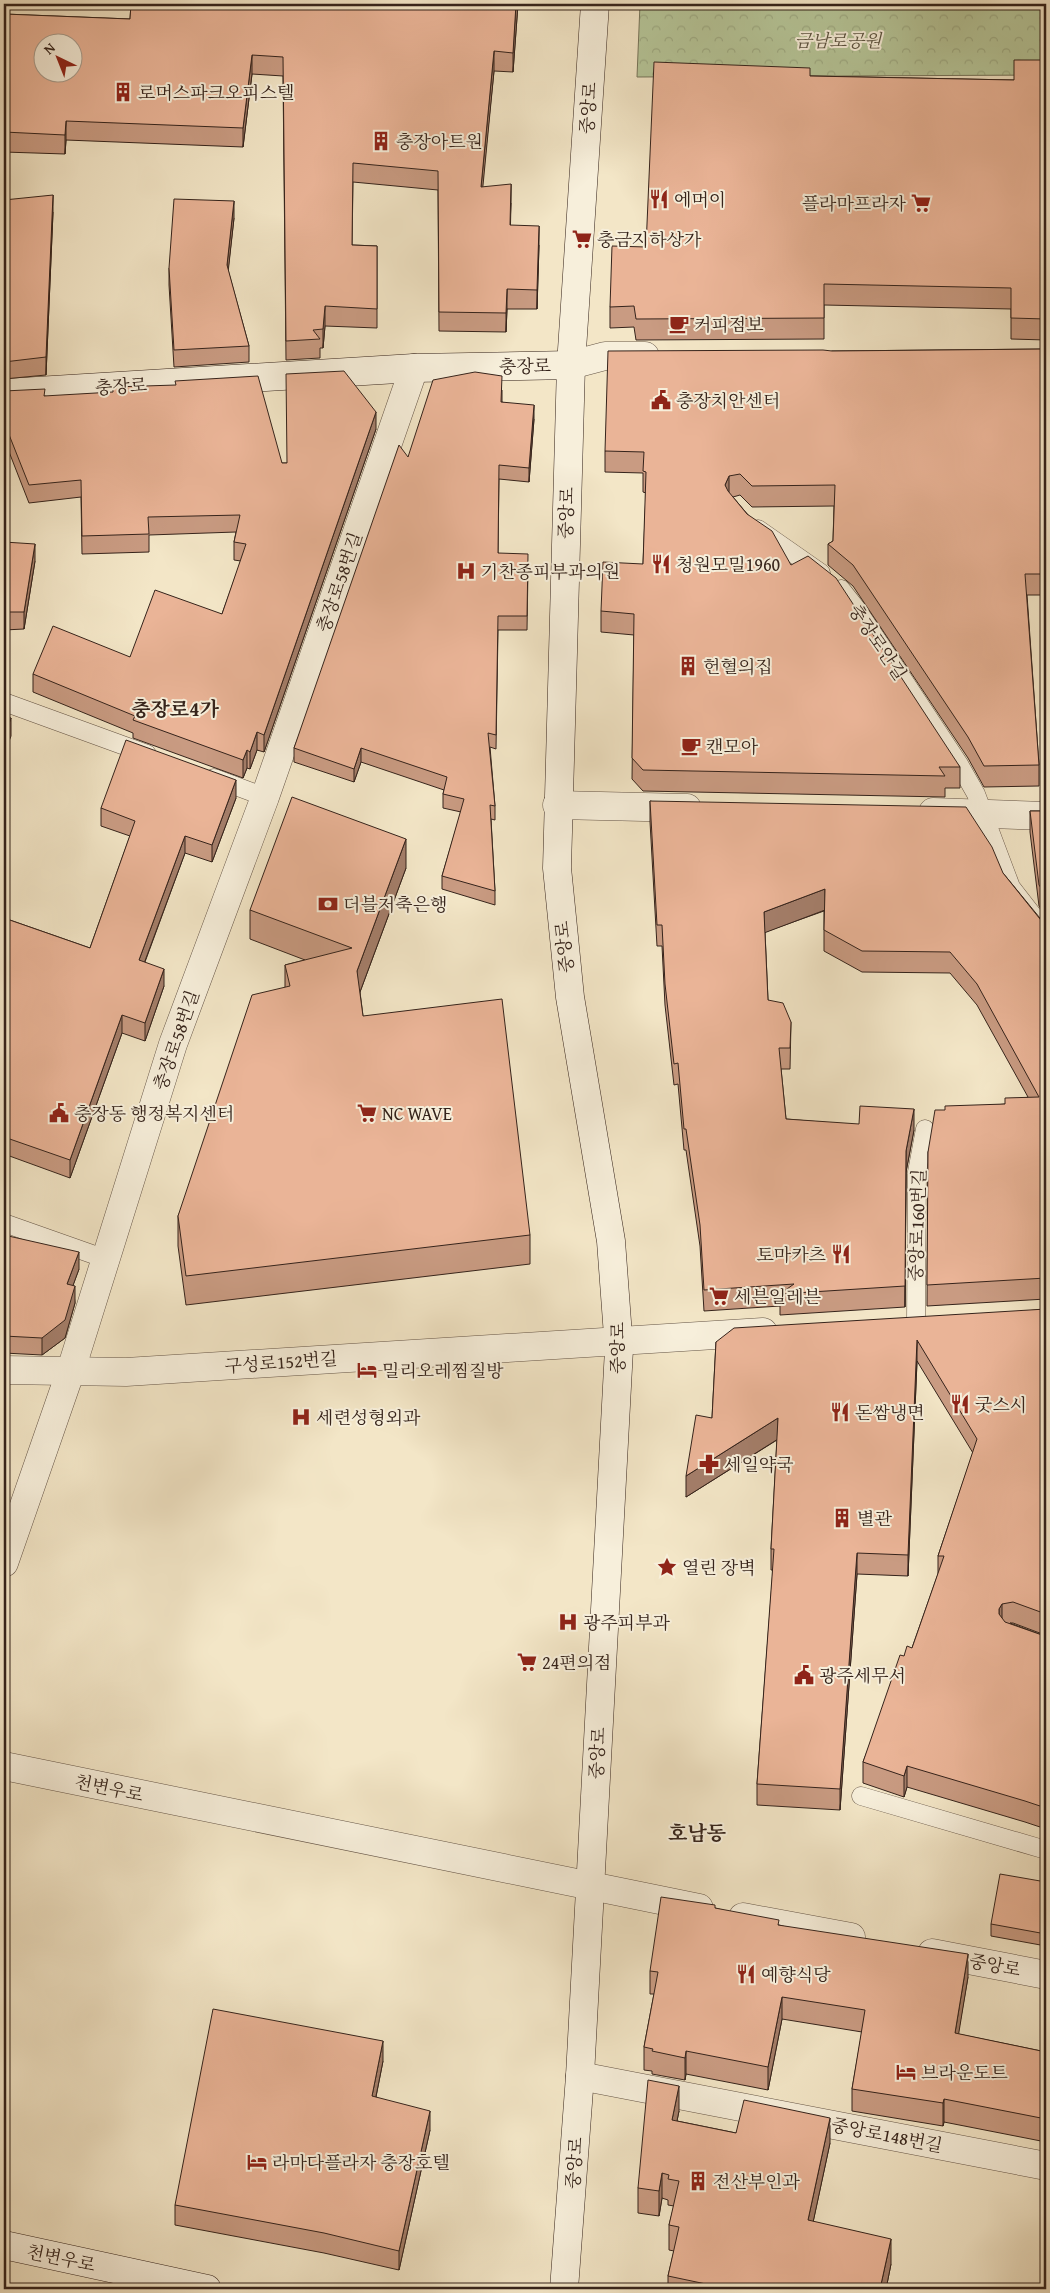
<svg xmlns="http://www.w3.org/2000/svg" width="1050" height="2293" font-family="'Gentium Book Plus','Noto Serif KR',serif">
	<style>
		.forest { fill: url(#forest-crowns); stroke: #76745a }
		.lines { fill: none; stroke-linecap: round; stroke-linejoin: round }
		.lane-casing { stroke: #645446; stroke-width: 19 }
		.street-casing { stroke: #645446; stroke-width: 29 }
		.secondary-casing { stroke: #35231b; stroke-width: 29 }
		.lane { stroke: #f7efdb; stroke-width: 18 }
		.street { stroke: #f7efdb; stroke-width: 28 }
		.secondary { stroke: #f7efdb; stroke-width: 28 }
		.wall { fill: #c99b82; stroke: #35231b; fill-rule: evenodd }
		.shaded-wall { fill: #a47e6a; stroke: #35231b }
		.building { fill: #eab497; stroke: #35231b; fill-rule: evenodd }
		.labels { text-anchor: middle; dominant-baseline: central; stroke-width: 4; stroke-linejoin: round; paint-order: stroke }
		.park-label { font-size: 18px; font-style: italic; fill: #5c5441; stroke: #f7efdb }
		.poi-label { font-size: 18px; fill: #35231b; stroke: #f7efdb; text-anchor: start }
		.street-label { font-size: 18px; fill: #35231b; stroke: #f7efdb }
		.quarter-label { font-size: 20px; font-weight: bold; fill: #35231b; stroke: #f7efdb }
	</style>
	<defs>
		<pattern id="forest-crowns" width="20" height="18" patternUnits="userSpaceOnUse" patternTransform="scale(1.25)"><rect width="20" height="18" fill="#b6c699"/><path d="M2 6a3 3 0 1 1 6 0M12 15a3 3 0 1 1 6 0" fill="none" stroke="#9daa83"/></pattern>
	</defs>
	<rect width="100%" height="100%" fill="#f3e6c7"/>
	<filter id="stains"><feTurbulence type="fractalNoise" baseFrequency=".004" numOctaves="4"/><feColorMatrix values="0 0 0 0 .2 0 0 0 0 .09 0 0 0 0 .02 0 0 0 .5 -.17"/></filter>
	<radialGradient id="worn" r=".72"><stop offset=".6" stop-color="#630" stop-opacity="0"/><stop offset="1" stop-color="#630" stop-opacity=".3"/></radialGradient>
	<polygon class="forest" points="640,4 1046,4 1046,75 637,77"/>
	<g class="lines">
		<defs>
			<g id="lane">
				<polyline points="758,529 821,573"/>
				<polyline points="841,589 856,608 959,764 976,794 1011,887 1046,932"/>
				<polyline points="4,702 147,754"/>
				<polyline points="214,778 265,797"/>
				<polyline points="4,1223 106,1259"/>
				<polyline points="916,1322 917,1172 925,1129"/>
				<polyline points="861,1796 1046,1850"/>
			</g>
			<g id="street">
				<polyline points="571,365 605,356 645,356"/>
				<polyline points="557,805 687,808"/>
				<polyline points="933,812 1046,816"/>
				<polyline points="4,1370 126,1372 763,1332"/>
				<polyline points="4,1563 70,1373 173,1044 265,797 414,368"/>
				<polyline points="4,1766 699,1908"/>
				<polyline points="743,1917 851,1937"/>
				<polyline points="932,1953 1046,1975"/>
				<polyline points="580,2076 1046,2166"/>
			</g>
			<g id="secondary">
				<polyline points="4,393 414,368 571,365"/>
				<polyline points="4,2245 207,2289"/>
				<polyline points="564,2289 580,2076 619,1349 611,1241 570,997 557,868 571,365 595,4"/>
			</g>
		</defs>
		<use href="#lane" class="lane-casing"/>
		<use href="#street" class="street-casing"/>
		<use href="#secondary" class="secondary-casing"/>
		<use href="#lane" class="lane"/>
		<use href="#street" class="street"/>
		<use href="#secondary" class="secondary"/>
	</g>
	<g class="wall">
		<polygon points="131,4 518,4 513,72 494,71 482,187 511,203 510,225 539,245 537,309 507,309 506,332 439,331 438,190 353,182 352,245 377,246 377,328 325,326 323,348 320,348 320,358 286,360 283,76 252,74 243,147 66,140 65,154 4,152 4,14 130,19"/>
		<polygon points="1046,60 1046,340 1011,339 1011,309 824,305 824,339 636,340 634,327 610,328 610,307 646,247 810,76 1014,80"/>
		<polygon points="4,200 53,212 46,375 4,379"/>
		<polygon points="234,218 228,270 249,346 249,362 174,367 169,285 169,268"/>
		<polygon points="1046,349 1046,595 1027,595 1039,765 1039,786 984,787 968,758 853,586 828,565 828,544 833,541 834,506 752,507 740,495 733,497 960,767 960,788 945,788 945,797 643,791 632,779 634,635 601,632 601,611 643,564 646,493 643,492 643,473 605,472 605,451 832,351"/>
		<polygon points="502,390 502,402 534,419 529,482 499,479 498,553 528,568 527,630 498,630 496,749 490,747 495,806 495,820 491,819 495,891 495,905 442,889 442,876 461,812 443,808 443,794 444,790 361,762 354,782 294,762 294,748 408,457"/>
		<polygon points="4,391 45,396 282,463 287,463 376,429 264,752 257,750 250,769 247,768 243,778 133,738 133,733 33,692 33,674 130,657 222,614 241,561 234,560 234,542 236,532 149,535 149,552 82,554 81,497 29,503 4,439"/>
		<polygon points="4,542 35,561 24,629 4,630"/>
		<polygon points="236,798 212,862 185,853 145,962 164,986 145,1041 122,1033 70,1178 4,1154 4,918 90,948 130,836 101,826 101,808"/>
		<polygon points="650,801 1003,873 1044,923 1046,921 1046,1299 927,1306 928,1152 945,1110 1005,1104 1028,1097 977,1005 950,973 862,972 824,951 824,911 765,932 768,1000 791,1022 790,1069 781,1069 786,1119 914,1130 906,1172 905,1307 780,1315 780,1306 704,1311 700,1246 686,1150 684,1150 678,1084 674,1085 665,1005 662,946 657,946 650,822"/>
		<polygon points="1030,811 1046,811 1046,916 1039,906 1030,832"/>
		<polygon points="406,868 360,992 363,1016 530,1235 530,1264 186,1305 178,1246 178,1216 285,987 285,965 305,960 250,939 250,910"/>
		<polygon points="4,1235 79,1269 73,1285 75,1303 65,1338 42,1355 4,1353"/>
		<path d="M 1046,1309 L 1046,1829 L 1025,1822 L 907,1787 L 904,1797 L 863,1783 L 863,1762 L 904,1656 L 912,1648 L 938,1574 L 938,1556 L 973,1453 L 917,1361 L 908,1576 L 857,1574 L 840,1810 L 757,1805 L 757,1784 L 773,1570 L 771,1570 L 771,1549 L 777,1440 L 686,1497 L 712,1418 L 716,1342 ZM 1010,1623 L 1013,1623 L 1045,1635 L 1042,1635 Z"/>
		<polygon points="1046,1882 1046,1946 991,1936 991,1924"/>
		<polygon points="715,1908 779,1925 968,1977 958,2034 1046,2052 1046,2142 944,2122 943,2126 852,2111 852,2089 862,2032 782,2019 768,2090 686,2074 685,2080 652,2074 652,2071 644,2070 644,2047 654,1994 650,1994 650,1971"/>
		<polygon points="383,2061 376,2097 430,2130 399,2270 324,2253 175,2225 175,2205"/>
		<polygon points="679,2111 677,2121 736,2133 830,2143 813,2222 891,2264 886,2289 668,2289 668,2276 674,2251 669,2250 669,2225 674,2206 668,2205 668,2200 662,2198 659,2216 638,2213 638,2188"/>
	</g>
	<g class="shaded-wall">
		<polygon points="516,4 518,4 513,72 513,53"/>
		<polygon points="494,51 494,71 481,206 481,187"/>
		<polygon points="252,55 252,74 243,147 243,128"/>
		<polygon points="66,121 66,140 65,154 65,135"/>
		<polygon points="511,184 511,203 510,244 510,225"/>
		<polygon points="53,195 53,212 46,375 46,357"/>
		<polygon points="234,201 234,218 227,282 227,265"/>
		<polygon points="539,226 539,245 537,309 537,290"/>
		<polygon points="507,289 507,309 506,332 506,313"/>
		<polygon points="325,306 325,326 323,348 323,329"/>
		<polygon points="534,405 534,419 529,482 529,468"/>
		<polygon points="376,412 376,429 264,752 264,735"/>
		<polygon points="729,476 729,497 725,485"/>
		<polygon points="35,544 35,561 24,629 24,612"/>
		<polygon points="11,718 11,736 4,754 4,737"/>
		<polygon points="257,732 257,750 250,769 250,752"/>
		<polygon points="361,748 361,762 354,782 354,769"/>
		<polygon points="247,750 247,768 243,778 243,760"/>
		<polygon points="236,780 236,798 212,862 212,845"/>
		<polygon points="185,836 185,853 139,977 139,960"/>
		<polygon points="406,839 406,868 357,1000 357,971"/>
		<polygon points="825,889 825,910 764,933 764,912"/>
		<polygon points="164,969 164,986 145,1041 145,1023"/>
		<polygon points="122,1015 122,1033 70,1178 70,1160"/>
		<polygon points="914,1109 914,1130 906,1172 905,1307 906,1151"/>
		<polygon points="79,1252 79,1269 67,1302 67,1284"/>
		<polygon points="75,1286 75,1303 65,1338 42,1355 42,1338"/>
		<polygon points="917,1340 917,1361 908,1576 908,1555"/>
		<polygon points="778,1418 778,1439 686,1497 686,1476"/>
		<polygon points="857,1553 857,1574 840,1810 840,1789"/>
		<polygon points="1002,1604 1002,1625 999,1630 999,1609"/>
		<polygon points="907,1766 907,1787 904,1797 904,1776"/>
		<polygon points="968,1954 968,1977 955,2056 955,2033"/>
		<polygon points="782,1997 782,2019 768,2090 768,2067"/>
		<polygon points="383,2041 383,2061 372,2116 372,2096"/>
		<polygon points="686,2051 686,2074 685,2080 685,2058"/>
		<polygon points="679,2086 679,2111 672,2145 672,2120"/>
		<polygon points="944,2099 944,2122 943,2126 943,2103"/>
		<polygon points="430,2111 430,2130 399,2270 399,2251"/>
		<polygon points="830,2118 830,2143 808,2246 808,2220"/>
		<polygon points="662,2173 662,2198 659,2216 659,2191"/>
		<polygon points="891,2239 891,2264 886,2289 880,2289"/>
	</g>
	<g class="building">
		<path d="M 131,4 L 516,4 L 513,53 L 494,51 L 481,187 L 511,184 L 510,225 L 539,226 L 537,290 L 507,289 L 506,313 L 439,312 L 438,171 L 353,163 L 352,245 L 377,246 L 377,309 L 325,306 L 323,329 L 313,330 L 320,339 L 286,341 L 283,57 L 252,55 L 243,128 L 66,121 L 65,135 L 4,132 L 4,14 L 130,19 ZM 42,42 L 72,42 L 72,72 L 42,72 Z"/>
		<polygon points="1014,60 1046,60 1046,319 1011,318 1011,288 824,284 824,318 636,319 634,306 610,307 612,246 646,247 654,62 810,68 810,76 1014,80"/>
		<polygon points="53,195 46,357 4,362 4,200"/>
		<polygon points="174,199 234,201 227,265 249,346 174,350 169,268"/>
		<polygon points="1046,349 1046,574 1025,574 1039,765 984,766 968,737 853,565 828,544 833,541 835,485 752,486 740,474 729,476 725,485 728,491 747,514 772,531 791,565 808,556 836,578 960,767 939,767 945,776 643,770 632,758 634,614 601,611 603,562 643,564 646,472 643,471 644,452 605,451 608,351 823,350 832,351"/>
		<polygon points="344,371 376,412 264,735 257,732 250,752 247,750 243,760 133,720 135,716 33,674 53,626 130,657 155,590 222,614 246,544 234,542 240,515 148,517 149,534 82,536 81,480 29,485 4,422 4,391 45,389 44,396 113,392 113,387 176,385 175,381 258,376 282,463 287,463 286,374"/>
		<polygon points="475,372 502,376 501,402 534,405 529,468 499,465 498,553 528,554 527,616 498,616 496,735 488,733 495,806 490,805 495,891 442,876 464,799 443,794 447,777 361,748 354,769 294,748 399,445 408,457 433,380"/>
		<polygon points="4,542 35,544 24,612 4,612"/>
		<polygon points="4,716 11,718 4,737"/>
		<polygon points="126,740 236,780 212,845 185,836 139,960 164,969 145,1023 122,1015 70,1160 4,1137 4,918 90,948 135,821 101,808"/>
		<polygon points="292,797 406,839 357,971 363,1016 502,999 530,1235 186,1276 178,1216 252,995 290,986 285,965 352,948 250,910"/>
		<polygon points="650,801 966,807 992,847 1003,873 1044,924 1044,921 1046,921 1046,1278 927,1285 928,1152 935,1110 945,1110 945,1106 1005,1104 1005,1098 1039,1097 977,984 950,952 862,951 824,930 825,889 764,912 768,1000 783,1003 791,1022 790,1048 779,1048 786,1119 859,1124 860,1106 914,1109 906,1151 905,1286 780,1294 794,1284 704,1290 700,1225 686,1129 684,1129 678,1063 674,1064 665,984 662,925 657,925"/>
		<polygon points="1030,811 1046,811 1046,895 1039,885"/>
		<polygon points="4,1235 79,1252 67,1284 75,1286 65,1320 42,1338 4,1336"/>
		<polygon points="1046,1309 1046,1614 1013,1602 1002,1604 999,1609 999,1614 1005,1622 1042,1635 1046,1634 1046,1808 1025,1801 907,1766 904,1776 863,1762 900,1655 904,1656 907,1646 912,1648 944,1556 938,1556 977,1439 917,1340 908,1555 857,1553 840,1789 757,1784 774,1549 771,1549 778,1418 686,1476 696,1415 712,1418 716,1342 734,1328"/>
		<polygon points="1000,1874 1046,1882 1046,1934 991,1924"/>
		<polygon points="661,1897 715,1905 715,1908 779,1920 778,1925 968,1954 955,2033 1046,2052 1046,2119 944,2099 943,2103 852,2089 865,2010 782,1997 768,2067 686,2051 685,2058 652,2051 653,2049 644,2047 658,1972 650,1971"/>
		<polygon points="213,2009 383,2041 372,2096 430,2111 399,2251 324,2233 175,2205"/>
		<polygon points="648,2080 679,2086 672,2120 736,2133 744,2100 830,2118 808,2220 891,2239 880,2289 705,2289 706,2284 668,2276 679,2227 669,2225 679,2181 668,2179 669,2175 662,2173 659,2191 638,2188"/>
	</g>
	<defs>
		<symbol id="building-bare" viewBox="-9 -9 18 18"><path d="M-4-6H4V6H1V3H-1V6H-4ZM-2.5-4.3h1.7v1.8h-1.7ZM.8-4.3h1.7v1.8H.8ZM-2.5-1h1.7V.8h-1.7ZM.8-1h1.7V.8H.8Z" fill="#8f2418" stroke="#f7efdb" stroke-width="2.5" paint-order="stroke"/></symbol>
		<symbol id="restaurant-bare" viewBox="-9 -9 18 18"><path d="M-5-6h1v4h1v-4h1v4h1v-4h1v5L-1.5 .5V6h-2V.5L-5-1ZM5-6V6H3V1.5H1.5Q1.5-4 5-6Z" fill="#8f2418" stroke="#f7efdb" stroke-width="2.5" paint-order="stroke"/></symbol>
		<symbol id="supermarket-bare" viewBox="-9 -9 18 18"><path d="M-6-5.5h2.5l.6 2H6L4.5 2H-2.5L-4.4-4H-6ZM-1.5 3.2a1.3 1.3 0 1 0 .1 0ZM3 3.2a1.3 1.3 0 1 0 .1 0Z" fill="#8f2418" stroke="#f7efdb" stroke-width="2.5" paint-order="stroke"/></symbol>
		<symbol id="cafe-bare" viewBox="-9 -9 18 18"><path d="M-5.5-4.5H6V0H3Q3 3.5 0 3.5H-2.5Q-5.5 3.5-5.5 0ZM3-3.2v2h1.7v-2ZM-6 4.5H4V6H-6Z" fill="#8f2418" stroke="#f7efdb" stroke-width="2.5" paint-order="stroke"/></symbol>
		<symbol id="civic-bare" viewBox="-9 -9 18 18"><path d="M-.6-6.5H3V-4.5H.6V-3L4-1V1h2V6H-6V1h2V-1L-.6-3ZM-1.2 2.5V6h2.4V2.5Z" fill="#8f2418" stroke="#f7efdb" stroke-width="2.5" paint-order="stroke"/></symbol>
		<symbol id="hospital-bare" viewBox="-9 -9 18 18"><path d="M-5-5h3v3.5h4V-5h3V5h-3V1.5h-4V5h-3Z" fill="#8f2418" stroke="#f7efdb" stroke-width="2.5" paint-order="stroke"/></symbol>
		<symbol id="bank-bare" viewBox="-9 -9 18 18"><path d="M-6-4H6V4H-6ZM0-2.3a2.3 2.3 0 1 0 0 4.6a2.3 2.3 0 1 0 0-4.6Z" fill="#8f2418" stroke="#f7efdb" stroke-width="2.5" paint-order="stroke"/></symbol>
		<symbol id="hotel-bare" viewBox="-9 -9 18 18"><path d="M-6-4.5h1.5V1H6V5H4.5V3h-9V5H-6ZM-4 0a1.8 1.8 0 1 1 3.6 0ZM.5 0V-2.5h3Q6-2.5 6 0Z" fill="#8f2418" stroke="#f7efdb" stroke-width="2.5" paint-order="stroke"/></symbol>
		<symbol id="pharmacy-bare" viewBox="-9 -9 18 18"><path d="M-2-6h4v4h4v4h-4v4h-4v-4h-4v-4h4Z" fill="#8f2418" stroke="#f7efdb" stroke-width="2.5" paint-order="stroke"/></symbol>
		<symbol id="sight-bare" viewBox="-9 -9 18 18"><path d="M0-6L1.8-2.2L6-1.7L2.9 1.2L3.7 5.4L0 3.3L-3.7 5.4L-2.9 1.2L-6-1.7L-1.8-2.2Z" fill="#8f2418" stroke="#f7efdb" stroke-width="2.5" paint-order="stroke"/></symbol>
	</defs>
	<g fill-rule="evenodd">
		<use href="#building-bare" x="109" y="78" width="28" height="28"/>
		<use href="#building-bare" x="367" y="127" width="28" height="28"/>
		<use href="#restaurant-bare" x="645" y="185" width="28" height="28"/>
		<use href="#supermarket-bare" x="907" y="189" width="28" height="28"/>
		<use href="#supermarket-bare" x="568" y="225" width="28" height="28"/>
		<use href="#cafe-bare" x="665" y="310" width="28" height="28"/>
		<use href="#civic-bare" x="647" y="386" width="28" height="28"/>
		<use href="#restaurant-bare" x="647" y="550" width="28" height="28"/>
		<use href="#hospital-bare" x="452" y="557" width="28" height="28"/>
		<use href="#building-bare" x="674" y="652" width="28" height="28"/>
		<use href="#cafe-bare" x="677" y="732" width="28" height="28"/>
		<use href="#bank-bare" x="314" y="890" width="28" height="28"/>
		<use href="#civic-bare" x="45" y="1099" width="28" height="28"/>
		<use href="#supermarket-bare" x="353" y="1099" width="28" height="28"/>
		<use href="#restaurant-bare" x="827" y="1240" width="28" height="28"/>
		<use href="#supermarket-bare" x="705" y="1282" width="28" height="28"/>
		<use href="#hotel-bare" x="353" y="1356" width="28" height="28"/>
		<use href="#restaurant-bare" x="946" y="1390" width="28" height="28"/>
		<use href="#restaurant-bare" x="826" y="1398" width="28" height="28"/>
		<use href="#hospital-bare" x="287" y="1403" width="28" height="28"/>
		<use href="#pharmacy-bare" x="695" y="1450" width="28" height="28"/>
		<use href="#building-bare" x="828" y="1504" width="28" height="28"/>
		<use href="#sight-bare" x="653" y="1553" width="28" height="28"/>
		<use href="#hospital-bare" x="554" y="1608" width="28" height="28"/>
		<use href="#supermarket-bare" x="513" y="1648" width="28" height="28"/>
		<use href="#civic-bare" x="790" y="1661" width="28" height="28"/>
		<use href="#restaurant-bare" x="732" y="1960" width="28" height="28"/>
		<use href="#hotel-bare" x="892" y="2058" width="28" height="28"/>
		<use href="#hotel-bare" x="243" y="2148" width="28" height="28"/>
		<use href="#building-bare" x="684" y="2167" width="28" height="28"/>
	</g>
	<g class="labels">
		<g class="park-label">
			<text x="838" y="40">금남로공원</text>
		</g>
		<g class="poi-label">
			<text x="138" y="92">로머스파크오피스텔</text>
			<text x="396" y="141">충장아트원</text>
			<text x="674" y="199">에머이</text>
			<text x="906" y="203" text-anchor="end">플라마프라자</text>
			<text x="597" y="239">충금지하상가</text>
			<text x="694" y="324">커피점보</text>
			<text x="676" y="400">충장치안센터</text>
			<text x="676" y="564">청원모밀1960</text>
			<text x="481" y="571">기찬종피부과의원</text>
			<text x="703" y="666">헌혈의집</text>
			<text x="706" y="746">캔모아</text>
			<text x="343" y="904">더블저축은행</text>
			<text x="74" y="1113">충장동 행정복지센터</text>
			<text x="382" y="1113">NC WAVE</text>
			<text x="826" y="1254" text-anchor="end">토마카츠</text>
			<text x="734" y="1296">세븐일레븐</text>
			<text x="382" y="1370">밀리오레찜질방</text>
			<text x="975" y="1404">굿스시</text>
			<text x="855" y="1412">돈쌈냉면</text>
			<text x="316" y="1417">세련성형외과</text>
			<text x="724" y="1464">세일약국</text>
			<text x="857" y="1518">별관</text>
			<text x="682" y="1567">열린 장벽</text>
			<text x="583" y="1622">광주피부과</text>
			<text x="542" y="1662">24편의점</text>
			<text x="819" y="1675">광주세무서</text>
			<text x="761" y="1974">예향식당</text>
			<text x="921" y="2072">브라운도트</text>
			<text x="272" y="2162">라마다플라자 충장호텔</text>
			<text x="713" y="2181">전산부인과</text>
		</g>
		<g class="street-label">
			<text transform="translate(588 108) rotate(-86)">중앙로</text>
			<text transform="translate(525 366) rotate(-1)">충장로</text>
			<text transform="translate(121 386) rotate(-4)">충장로</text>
			<text transform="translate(566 513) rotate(-88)">중앙로</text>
			<text transform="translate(339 582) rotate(-71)">충장로58번길</text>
			<text transform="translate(878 642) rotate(56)">충장로안길</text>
			<text transform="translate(564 947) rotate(-96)">중앙로</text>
			<text transform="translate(176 1040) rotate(-71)">충장로58번길</text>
			<text transform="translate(917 1225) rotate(-88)">중앙로160번길</text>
			<text transform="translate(617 1348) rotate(-90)">중앙로</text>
			<text transform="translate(281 1362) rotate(-4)">구성로152번길</text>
			<text transform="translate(597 1753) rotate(-87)">중앙로</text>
			<text transform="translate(109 1788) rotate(12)">천변우로</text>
			<text transform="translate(995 1965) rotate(11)">중앙로</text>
			<text transform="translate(887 2135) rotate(11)">중앙로148번길</text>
			<text transform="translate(574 2163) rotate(-86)">중앙로</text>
			<text transform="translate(61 2258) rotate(12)">천변우로</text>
		</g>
		<g class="quarter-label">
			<text x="175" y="708">충장로4가</text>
			<text x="697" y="1832">호남동</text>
		</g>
	</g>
	<rect width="1050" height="2293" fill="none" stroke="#f3e6c7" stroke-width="20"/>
	<rect x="5" y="5" width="1040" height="2283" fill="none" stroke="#35231b" stroke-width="2.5"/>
	<rect x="10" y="10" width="1030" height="2273" fill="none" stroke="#35231b"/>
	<g transform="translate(58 58) rotate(317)"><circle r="24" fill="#f7efdb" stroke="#a99d8e"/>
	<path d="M0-4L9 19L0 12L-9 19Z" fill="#8f2418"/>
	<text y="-8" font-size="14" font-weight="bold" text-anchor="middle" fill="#35231b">N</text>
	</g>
	<rect width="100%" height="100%" filter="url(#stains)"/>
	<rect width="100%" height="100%" fill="url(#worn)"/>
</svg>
